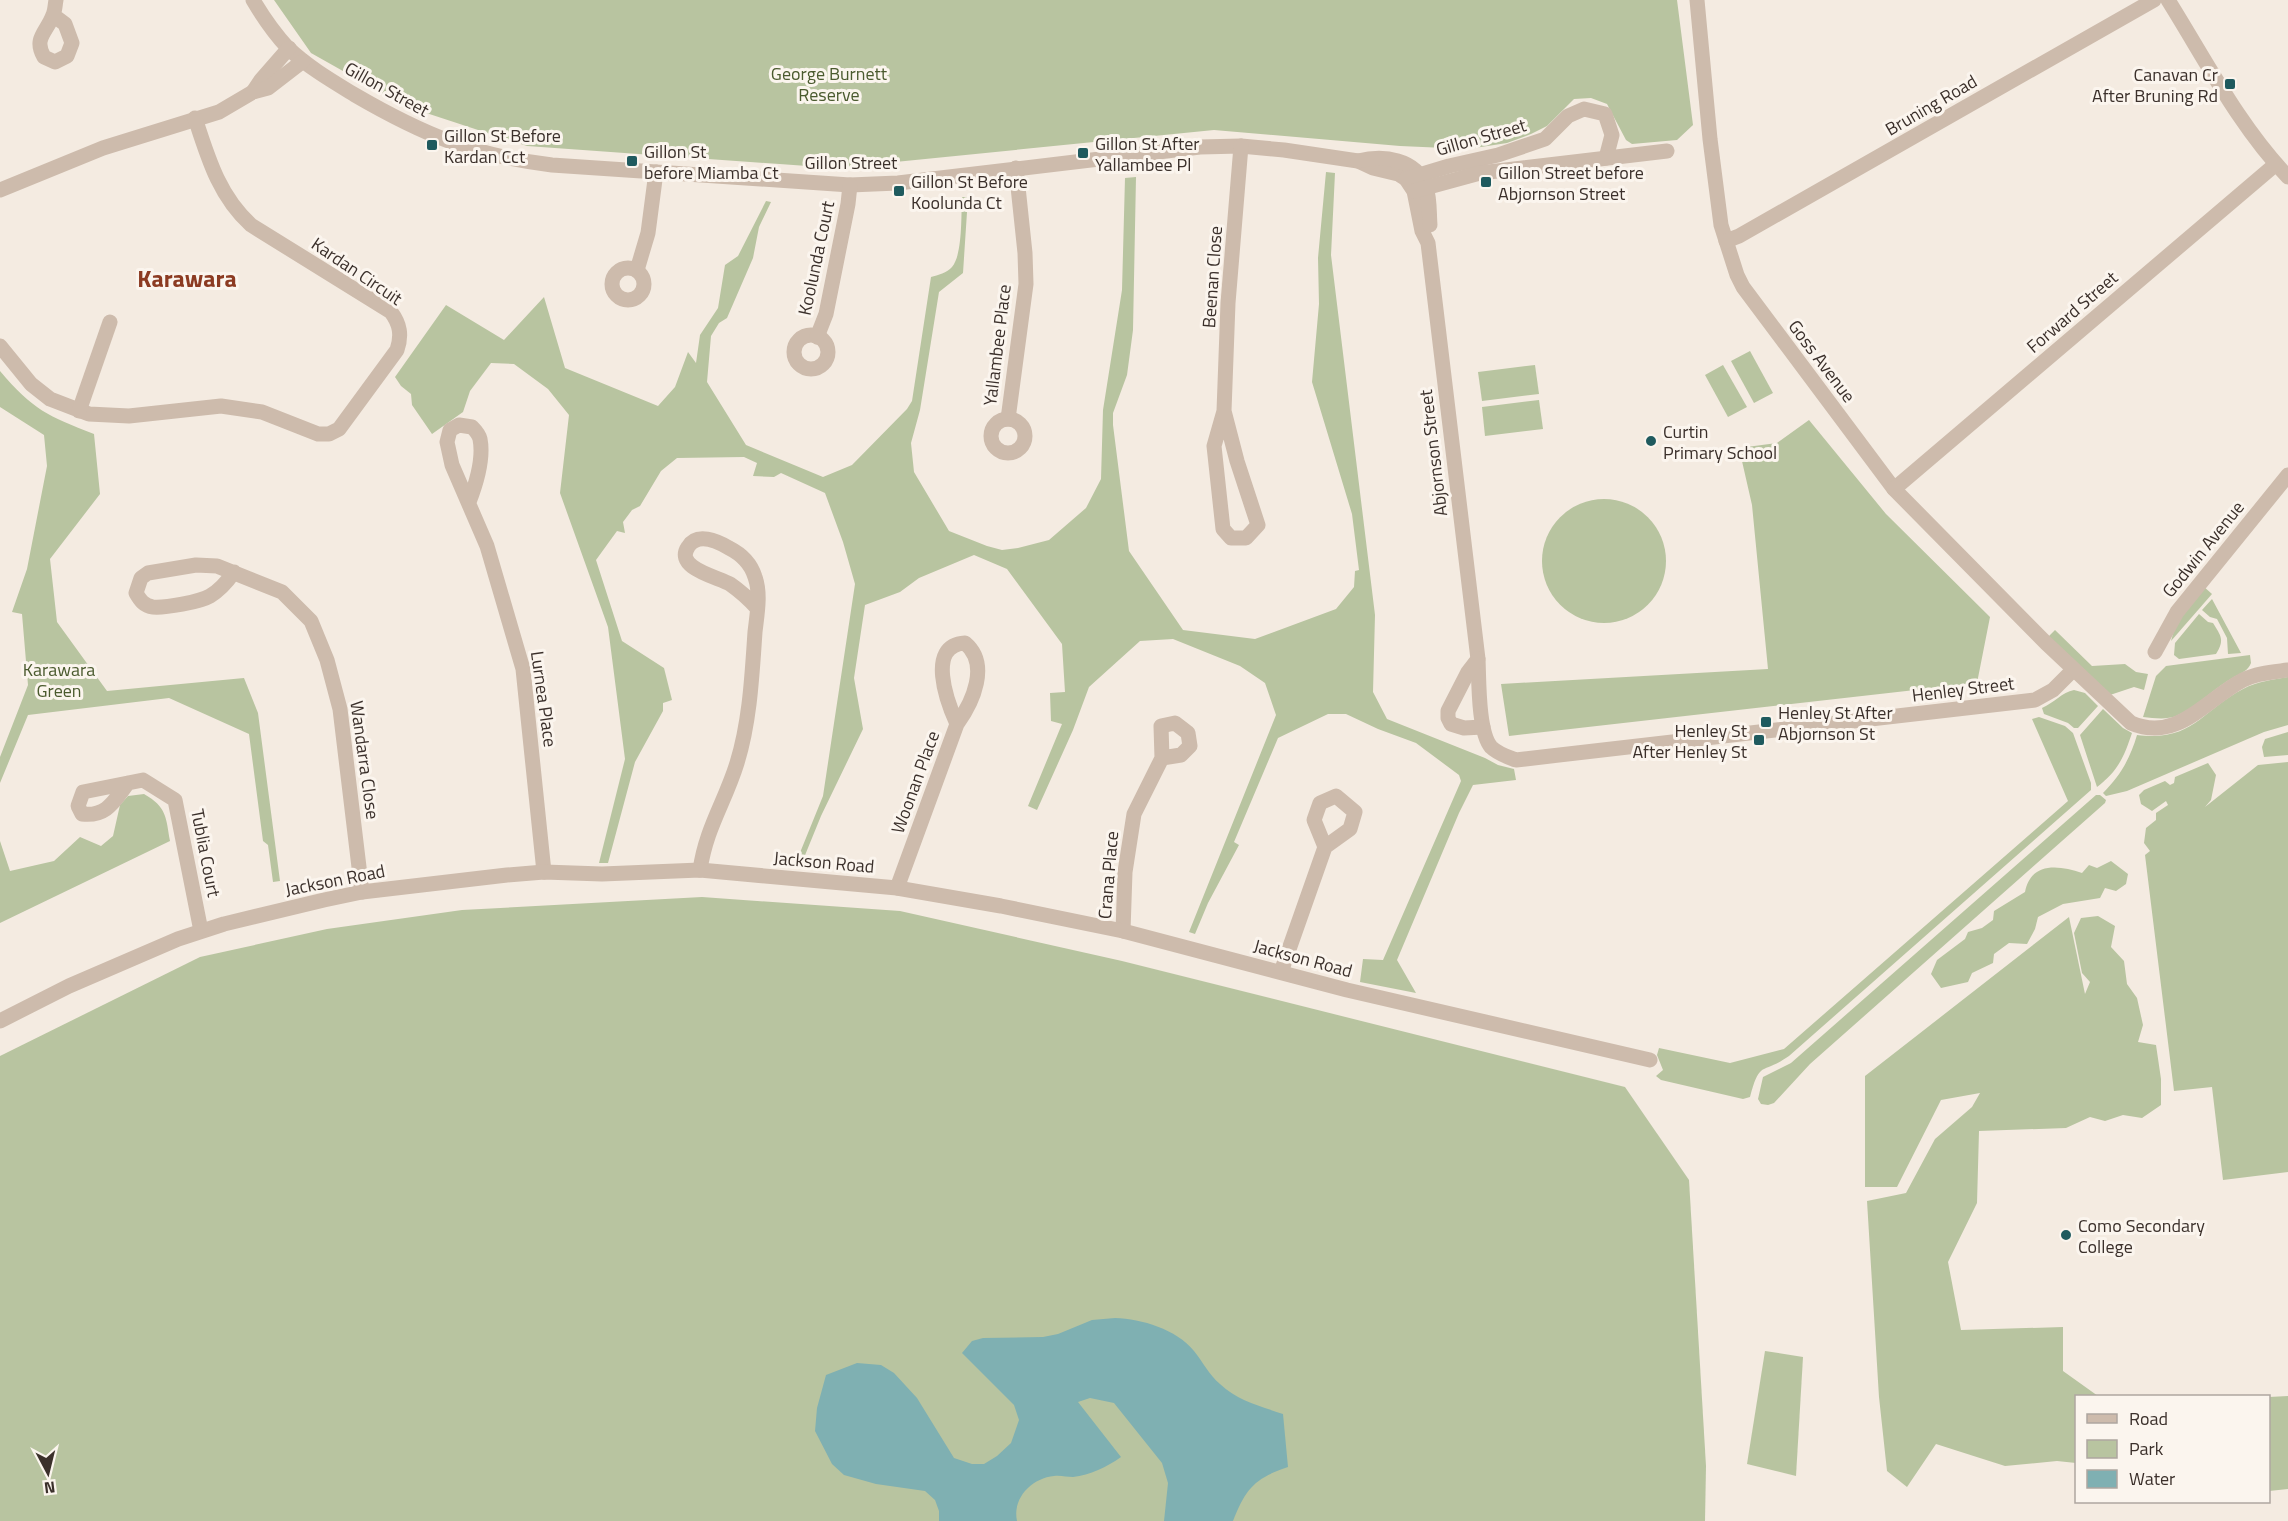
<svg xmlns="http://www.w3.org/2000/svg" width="2288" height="1521" font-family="'Titillium Web',sans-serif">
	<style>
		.green { fill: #b8c4a0 }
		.water { fill: #7fb0b2 }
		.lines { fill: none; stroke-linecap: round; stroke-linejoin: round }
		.minor { stroke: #cdbbac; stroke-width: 15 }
		.poi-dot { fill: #1f5a5e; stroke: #fbf5ee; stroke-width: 2 }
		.labels { text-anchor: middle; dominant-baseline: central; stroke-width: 6; stroke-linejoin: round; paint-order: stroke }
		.park-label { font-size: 18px; fill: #4a5a2e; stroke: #fbf5ee }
		.poi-label { font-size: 18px; fill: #3b302b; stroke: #fbf5ee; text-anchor: start }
		.street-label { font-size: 18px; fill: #3b302b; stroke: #fbf5ee }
		.district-label { font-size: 24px; font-weight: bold; fill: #8c3b22; stroke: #fbf5ee }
	</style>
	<rect width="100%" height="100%" fill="#f4ebe1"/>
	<g class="green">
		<polygon points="274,0 1677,0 1693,125 1677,140 1632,144 1626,140 1607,104 1591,98 1574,99 1547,126 1531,134 1507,143 1468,149 1400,146 1214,130 835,168 527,146 405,106 311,53"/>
		<path d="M 1326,172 L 1335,173 L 1331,255 L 1375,615 L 1373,692 L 1387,719 L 1485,758 L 1498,765 L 1514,769 L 1516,780 L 1473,785 L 1459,813 L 1397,960 L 1416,993 L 1360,982 L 1363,959 L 1383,960 L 1461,781 L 1459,775 L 1416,743 L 1378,729 L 1346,714 L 1328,714 L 1278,738 L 1234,842 L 1239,845 L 1208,903 L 1195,934 L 1189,932 L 1276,715 L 1265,683 L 1240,666 L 1173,639 L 1140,641 L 1089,687 L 1073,730 L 1037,810 L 1028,806 L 1062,724 L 1051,721 L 1050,693 L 1065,692 L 1062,644 L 1007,569 L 974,555 L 919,578 L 900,592 L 865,605 L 854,678 L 863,729 L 821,816 L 801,865 L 795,865 L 823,796 L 855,584 L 843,542 L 825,493 L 781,473 L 774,477 L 753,476 L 757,463 L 744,457 L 677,458 L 661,471 L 640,506 L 632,510 L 623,522 L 625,533 L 617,531 L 596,560 L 622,641 L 664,668 L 672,700 L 663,703 L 663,711 L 635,762 L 608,863 L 599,863 L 625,759 L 608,627 L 560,493 L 569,415 L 548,389 L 514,364 L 491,363 L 470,391 L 463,412 L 432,434 L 412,405 L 411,394 L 401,386 L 395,377 L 446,305 L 504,340 L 544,297 L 565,368 L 658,406 L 675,387 L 688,352 L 696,363 L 700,335 L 718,308 L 725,265 L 738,256 L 766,201 L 771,202 L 759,227 L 753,258 L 727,318 L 719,323 L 711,336 L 707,382 L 746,445 L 823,477 L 852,465 L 907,409 L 912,401 L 931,277 C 938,275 947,273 952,267 C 963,254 961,214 962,197 L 968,197 L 963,273 L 939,292 L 920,410 L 911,443 L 914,472 L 949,531 L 987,546 L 1002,550 L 1018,548 L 1049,540 L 1086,508 L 1101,479 L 1103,410 L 1122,290 L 1125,178 L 1136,177 L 1133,330 L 1127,375 L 1113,413 L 1113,425 L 1129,551 L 1183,630 L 1255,639 L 1336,609 L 1354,587 L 1355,571 L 1359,570 L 1352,514 L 1312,382 L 1319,304 L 1318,258 Z"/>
		<polygon points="1750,351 1773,393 1754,403 1731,361"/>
		<polygon points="1535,365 1539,394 1482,401 1478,372"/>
		<polygon points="1723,365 1747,407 1728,417 1705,375"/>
		<path d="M 0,371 C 33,410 48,416 94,434 L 100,494 L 50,559 L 57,622 L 107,691 L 244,678 L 258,713 L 280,881 L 273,882 L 268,845 L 263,841 L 249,734 L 169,698 L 28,715 L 0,783 L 0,757 L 28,685 L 22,614 L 12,612 L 27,569 L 47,466 L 44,435 L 0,407 Z"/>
		<polygon points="1539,400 1543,429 1485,436 1482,407"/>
		<polygon points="1809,420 1886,514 1990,617 1977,683 1509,736 1501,684 1768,669 1752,505 1739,448 1777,443"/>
		<circle cx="1604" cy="561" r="62"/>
		<path d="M 2203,586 L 2212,594 L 2171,641 C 2176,619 2189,603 2203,586 Z"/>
		<polygon points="2212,599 2241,653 2228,654 2227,638 2217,619 2210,617 2202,610"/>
		<path d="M 2199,614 L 2208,622 L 2213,623 C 2221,636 2225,640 2216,654 L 2179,659 L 2174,655 L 2175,643 Z"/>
		<polygon points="2055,630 2092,666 2125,664 2136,672 2148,674 2144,690 2134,687 2110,695 2048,637"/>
		<path d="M 2250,655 L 2251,663 C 2248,671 2241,673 2234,677 C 2214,688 2197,707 2176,716 C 2166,720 2154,718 2143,717 L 2156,676 L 2166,666 Z"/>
		<path d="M 2288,677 L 2288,725 L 2264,732 L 2127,791 L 2106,796 L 2103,793 C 2120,776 2130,759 2137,735 C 2193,742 2201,711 2243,689 C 2258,681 2272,680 2288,677 Z"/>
		<path d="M 2074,690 L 2085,693 L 2098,706 L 2078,728 L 2074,728 L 2068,723 L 2044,714 L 2042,708 C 2054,703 2062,692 2074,690 Z"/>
		<path d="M 2103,709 L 2123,728 L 2132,733 C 2124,757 2118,771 2097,787 L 2080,735 Z"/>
		<path d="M 2039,717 L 2065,726 L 2073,733 L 2091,783 L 2091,790 L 1789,1056 C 1762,1075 1760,1059 1750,1097 L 1743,1099 L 1661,1080 L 1656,1076 L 1663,1070 L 1657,1055 L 1659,1048 L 1730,1063 L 1784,1049 L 2068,801 L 2032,719 Z"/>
		<polygon points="2288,732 2288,755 2264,757 2262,747 2265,739"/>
		<polygon points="2288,762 2288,1172 2223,1180 2212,1087 2174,1091 2145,855 2150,851 2144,843 2146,828 2156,820 2156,813 2168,805 2166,801 2152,811 2141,804 2139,795 2144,790 2165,781 2170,785 2174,783 2175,777 2208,763 2216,775 2211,800 2205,807 2258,765"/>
		<path d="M 144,794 C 167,807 166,818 170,841 L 0,923 L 0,841 L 10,871 L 54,861 L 80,837 L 101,846 L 113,836 L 120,805 L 128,796 Z"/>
		<polygon points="2096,795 2100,795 2106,800 2105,803 1810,1064 1774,1103 1768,1105 1761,1104 1758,1099 1763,1077 1791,1063"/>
		<path d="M 2111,861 L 2128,874 L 2126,884 L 2116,891 L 2105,888 L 2100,898 L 2063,904 L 2038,917 L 2035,929 L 2027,944 L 2009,943 L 1994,954 L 1993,963 L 1972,973 L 1968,982 L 1941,988 L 1931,974 L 1937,960 L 1965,939 L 1968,932 L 1982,928 L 1993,920 L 1994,911 L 2025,892 C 2031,862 2058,865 2082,873 L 2089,865 L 2097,868 Z"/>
		<polygon points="702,897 900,911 1122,961 1625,1087 1689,1180 1706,1466 1705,1521 0,1521 0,1056 200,957 327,929 462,910"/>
		<polygon points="2098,916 2115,926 2111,947 2124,961 2127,984 2137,998 2143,1025 2138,1042 2156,1045 2161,1079 2161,1105 2142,1118 2123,1115 2105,1121 2090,1117 2066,1128 1979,1131 1977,1203 1948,1262 1961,1330 2063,1327 2063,1371 2098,1396 2076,1396 2076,1463 2057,1461 2005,1466 1936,1444 1907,1487 1887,1471 1879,1397 1867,1201 1906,1193 1935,1139 1972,1107 1980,1093 1941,1100 1897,1187 1865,1187 1865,1076 2069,917 2085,994 2090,982 2082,973 2074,933 2081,918"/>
		<polygon points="1765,1351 1803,1357 1796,1476 1747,1464"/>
		<polygon points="2288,1396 2288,1489 2269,1491 2269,1397"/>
	</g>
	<path class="water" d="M 1115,1318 C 1142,1319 1176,1329 1194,1351 C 1203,1362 1209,1375 1220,1384 C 1238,1401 1260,1406 1283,1414 L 1288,1467 C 1255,1478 1246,1488 1233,1521 L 1164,1521 L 1168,1483 L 1162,1463 L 1114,1403 L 1090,1398 L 1078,1402 L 1121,1457 C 1107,1467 1090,1475 1073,1477 C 1067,1477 1060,1475 1054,1476 C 1032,1478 1012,1498 1017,1521 L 939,1521 L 939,1511 L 935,1500 L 925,1491 L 876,1484 L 844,1475 L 832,1464 L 815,1431 L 817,1408 L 826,1375 L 857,1363 L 881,1365 L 894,1373 L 917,1398 L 954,1458 L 972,1464 L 984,1464 L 997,1456 L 1011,1443 L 1019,1420 L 1014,1405 L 962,1353 L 972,1341 L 983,1338 L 1043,1337 L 1058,1334 L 1092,1320 Z"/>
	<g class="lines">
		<g class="minor">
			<path d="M 253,0 C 263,17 274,33 288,48 C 308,67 332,81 355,95 C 422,134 474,156 552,165 L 850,185 L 898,183 L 1200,147 L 1241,146 L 1284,150 L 1358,161 L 1373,168 L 1398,174 L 1406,179 L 1414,191 L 1422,231 L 1428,243 L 1478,659 C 1479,680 1478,732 1491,747 C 1498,754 1508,757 1516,760 L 2035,700 L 2053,690 L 2073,670"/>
			<path d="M 1697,0 L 1710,139 L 1721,225 L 1737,275 L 1743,287 L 1894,489 L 2046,643 L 2131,723 C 2178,743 2206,699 2243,680 C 2257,673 2273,672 2288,670"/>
			<path d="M 2168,0 C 2205,59 2239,126 2288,177"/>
			<path d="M 53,15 L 65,24 L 72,43 L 67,56 L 55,62 L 44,57 C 33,38 47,32 53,15 C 55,11 55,5 56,0"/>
			<polyline points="253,92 261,80 289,48"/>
			<path d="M 1358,161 C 1383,155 1416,158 1426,187 C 1430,199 1429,213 1430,225"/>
			<polyline points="1406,179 1449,166 1498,155 1545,139 1568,116 1584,109 1605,114 1612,135 1606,158"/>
			<polyline points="0,190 103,148 219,112 253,92 268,88 303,61"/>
			<polyline points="1414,191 1480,173 1667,151"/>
			<polyline points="1726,241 1739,236 2154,0"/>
			<circle cx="628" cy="284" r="16"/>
			<polyline points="637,270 648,233 656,172"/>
			<circle cx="811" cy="352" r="17"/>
			<polyline points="817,337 826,314 848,204 850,185"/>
			<path d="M 0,346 L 31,384 L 50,399 L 89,414 L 129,416 L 221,406 L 262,412 L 318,434 L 329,434 L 339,429 L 397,350 C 402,335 400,324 391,312 L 251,225 C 219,196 208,158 195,118"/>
			<polyline points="79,411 110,322"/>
			<polyline points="1224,411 1237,461 1258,525 1246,538 1231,538 1223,529 1214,446 1224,411 1228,303 1241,146"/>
			<circle cx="1008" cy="436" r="17"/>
			<polyline points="1008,419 1026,284 1025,253 1016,168"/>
			<polyline points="1894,489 2276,164"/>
			<path d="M 469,502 C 476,484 484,459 480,439 C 479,435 475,430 472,427 L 459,425 L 450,430 L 447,442 L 452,465 L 487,546 L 523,669 L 544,872"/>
			<path d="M 234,572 C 227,582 220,590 210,596 C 200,602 165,608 153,607 C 144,606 140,600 136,593 L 141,578 L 148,573 L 196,565 L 217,566 L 282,592 L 311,621 L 327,660 L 340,709 L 362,892"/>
			<polyline points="2155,652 2177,612 2288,475"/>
			<polyline points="1478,659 1468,672 1448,711 1448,718 1451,724 1464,728 1483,727"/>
			<path d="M 128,783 C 114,801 107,817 82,814 L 78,806 L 83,792 L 143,780 L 175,800 L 201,931"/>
			<path d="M 700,870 C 706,828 725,802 737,763 C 750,721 752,675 755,632 C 757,614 761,594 755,577 C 751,564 741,554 729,548 C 717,541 697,532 688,547 C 674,568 718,577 730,584 C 740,591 749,599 757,608"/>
			<path d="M 897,888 L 957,724 C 973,702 990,664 965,643 C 926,645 947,702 957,724"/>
			<polyline points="1123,931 1125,872 1134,814 1162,758 1161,726 1175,723 1188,733 1190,746 1181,755 1162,758"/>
			<polyline points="1281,972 1325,847 1350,829 1355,812 1336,796 1320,803 1314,820 1325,847"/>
			<polyline points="0,1021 69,986 178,939 224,924 324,900 362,892 507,875 544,872 602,874 700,870 897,888 1001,906 1123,931 1347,990 1650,1060"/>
		</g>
	</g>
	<g class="poi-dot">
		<rect x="2224" y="78" width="12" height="12" rx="3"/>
		<rect x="426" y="139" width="12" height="12" rx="3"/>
		<rect x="1077" y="147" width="12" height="12" rx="3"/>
		<rect x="626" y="155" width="12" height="12" rx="3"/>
		<rect x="1480" y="176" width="12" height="12" rx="3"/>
		<rect x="893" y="185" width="12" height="12" rx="3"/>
		<circle cx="1651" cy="441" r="6"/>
		<rect x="1760" y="716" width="12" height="12" rx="3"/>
		<rect x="1753" y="734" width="12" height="12" rx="3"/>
		<circle cx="2066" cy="1235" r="6"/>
	</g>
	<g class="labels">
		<g class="park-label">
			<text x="829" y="73">George Burnett<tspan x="829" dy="21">Reserve</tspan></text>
			<text x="59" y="669">Karawara<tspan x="59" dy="21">Green</tspan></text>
		</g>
		<g class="poi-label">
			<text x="2218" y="74" text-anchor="end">Canavan Cr<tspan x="2218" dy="21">After Bruning Rd</tspan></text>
			<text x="444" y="135">Gillon St Before<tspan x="444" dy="21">Kardan Cct</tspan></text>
			<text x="1095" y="143">Gillon St After<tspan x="1095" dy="21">Yallambee Pl</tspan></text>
			<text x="644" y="151">Gillon St<tspan x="644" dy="21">before Miamba Ct</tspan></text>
			<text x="1498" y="172">Gillon Street before<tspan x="1498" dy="21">Abjornson Street</tspan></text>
			<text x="911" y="181">Gillon St Before<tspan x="911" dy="21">Koolunda Ct</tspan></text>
			<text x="1663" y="431">Curtin<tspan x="1663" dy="21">Primary School</tspan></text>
			<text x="1778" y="712">Henley St After<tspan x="1778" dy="21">Abjornson St</tspan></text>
			<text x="1747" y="730" text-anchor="end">Henley St<tspan x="1747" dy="21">After Henley St</tspan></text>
			<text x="2078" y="1225">Como Secondary<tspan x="2078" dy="21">College</tspan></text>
		</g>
		<g class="street-label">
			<text transform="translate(387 89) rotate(29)">Gillon Street</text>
			<text transform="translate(1931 105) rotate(-30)">Bruning Road</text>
			<text transform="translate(1481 137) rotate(-16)">Gillon Street</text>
			<text x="851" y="162">Gillon Street</text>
			<text transform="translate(816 258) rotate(-78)">Koolunda Court</text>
			<text transform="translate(357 271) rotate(34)">Kardan Circuit</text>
			<text transform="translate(1212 277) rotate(-86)">Beenan Close</text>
			<text transform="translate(2072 312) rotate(-41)">Forward Street</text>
			<text transform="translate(997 345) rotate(-83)">Yallambee Place</text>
			<text transform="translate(1822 361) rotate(53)">Goss Avenue</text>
			<text transform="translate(1433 453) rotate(-97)">Abjornson Street</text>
			<text transform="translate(2203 549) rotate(-51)">Godwin Avenue</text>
			<text transform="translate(1963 689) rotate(-7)">Henley Street</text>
			<text transform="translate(544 699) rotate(82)">Lurnea Place</text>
			<text transform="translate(365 760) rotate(82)">Wandarra Close</text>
			<text transform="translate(915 782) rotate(-70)">Woonan Place</text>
			<text transform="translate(206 853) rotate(79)">Tublia Court</text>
			<text transform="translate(824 862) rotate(5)">Jackson Road</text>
			<text transform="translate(1108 875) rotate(-85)">Crana Place</text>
			<text transform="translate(335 880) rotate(-11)">Jackson Road</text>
			<text transform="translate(1303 958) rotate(15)">Jackson Road</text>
		</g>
		<g class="district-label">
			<text x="187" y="278">Karawara</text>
		</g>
	</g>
	<rect x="2075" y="1395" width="195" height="108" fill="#fbf5ee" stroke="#aea6a0" stroke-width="1.5"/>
	<rect x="2087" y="1414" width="30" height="9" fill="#cdbbac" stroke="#aea6a0" stroke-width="1.5"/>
	<text x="2129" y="1425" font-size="18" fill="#3b302b">Road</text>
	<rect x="2087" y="1440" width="30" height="18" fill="#b8c4a0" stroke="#aea6a0" stroke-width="1.5"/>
	<text x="2129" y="1455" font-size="18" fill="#3b302b">Park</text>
	<rect x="2087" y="1470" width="30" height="18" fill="#7fb0b2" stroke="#aea6a0" stroke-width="1.5"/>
	<text x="2129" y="1485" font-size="18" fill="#3b302b">Water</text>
	<g transform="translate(48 1473) rotate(173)" stroke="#fbf5ee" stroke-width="4.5" paint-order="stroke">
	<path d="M0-4.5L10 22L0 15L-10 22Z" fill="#3b302b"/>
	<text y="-9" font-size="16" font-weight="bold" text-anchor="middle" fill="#3b302b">N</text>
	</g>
</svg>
